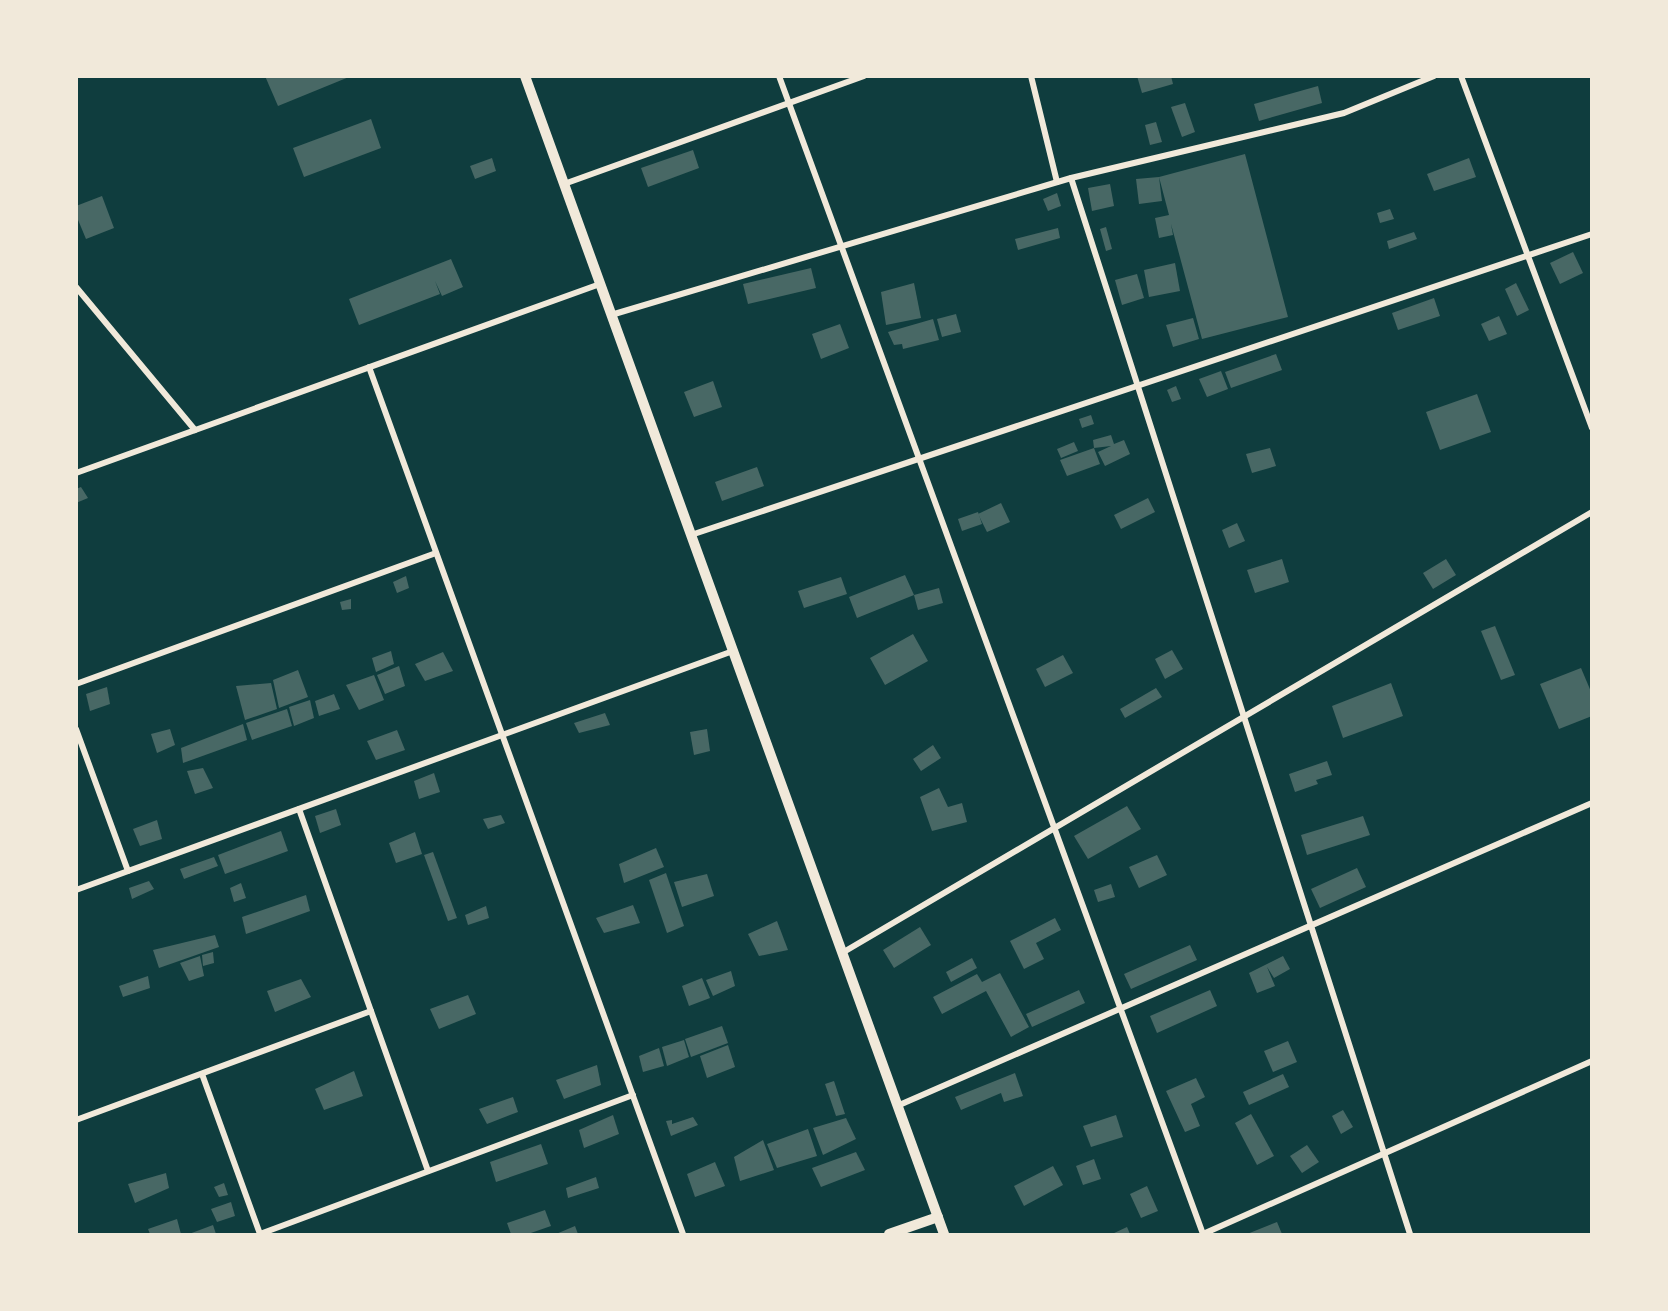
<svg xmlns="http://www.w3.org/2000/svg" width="1668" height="1311" font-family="Georgia,serif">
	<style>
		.building { fill: #486865 }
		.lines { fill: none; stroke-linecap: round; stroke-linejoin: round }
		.minor { stroke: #f1e9da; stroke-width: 6 }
		.tertiary { stroke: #f1e9da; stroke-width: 10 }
	</style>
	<rect width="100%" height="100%" fill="#0f3d3e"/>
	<g class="building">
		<polygon points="265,76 349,76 349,77 278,106"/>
		<polygon points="1137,76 1171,76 1173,84 1142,93"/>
		<polygon points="1318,86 1322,103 1259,121 1254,104"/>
		<polygon points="1185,103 1195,132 1182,137 1171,107"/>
		<polygon points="371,119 381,148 304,177 293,148"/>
		<polygon points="1156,122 1162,142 1150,145 1145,125"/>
		<polygon points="693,150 699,168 648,187 641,168"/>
		<polygon points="1245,154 1288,317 1202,339 1171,224 1173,235 1159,238 1155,218 1169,215 1159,177 1162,201 1139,204 1136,179 1159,177"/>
		<polygon points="492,158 496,171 475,179 470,166"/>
		<polygon points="1469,158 1476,177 1434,191 1427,174"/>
		<polygon points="1110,184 1114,206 1092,211 1088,188"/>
		<polygon points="1057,193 1061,206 1048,211 1043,199"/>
		<polygon points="102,196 114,228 86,239 76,215 76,206"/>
		<polygon points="1390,209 1394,219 1380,223 1377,213"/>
		<polygon points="1106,227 1112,249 1106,251 1100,229"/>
		<polygon points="1058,228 1060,238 1018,250 1015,239"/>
		<polygon points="1414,232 1417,239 1389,249 1387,241"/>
		<polygon points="1573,252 1583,273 1560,284 1550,263"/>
		<polygon points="451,259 463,287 442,296 435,281 440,294 359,325 349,299"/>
		<polygon points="1175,263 1180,291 1149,297 1144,270"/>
		<polygon points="811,268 816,288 748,304 743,284"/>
		<polygon points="1137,274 1144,298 1122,305 1115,280"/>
		<polygon points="914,283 921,318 886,325 881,292"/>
		<polygon points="1516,283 1529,310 1517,316 1505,289"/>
		<polygon points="1434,298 1440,316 1398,330 1392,313"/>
		<polygon points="956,314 961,332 942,337 937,319"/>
		<polygon points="1499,316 1507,334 1489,341 1481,324"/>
		<polygon points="1193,318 1199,339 1173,347 1166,325"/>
		<polygon points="933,319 939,340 903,349 902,344 894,345 888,332"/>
		<polygon points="840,324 849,348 821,359 812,334"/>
		<polygon points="1276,354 1282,370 1231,388 1225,372"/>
		<polygon points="1221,371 1228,389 1207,397 1199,379"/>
		<polygon points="713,381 722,407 694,417 684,392"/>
		<polygon points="1176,386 1181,399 1172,402 1167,390"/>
		<polygon points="1477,394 1491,432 1440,450 1426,412"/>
		<polygon points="1091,415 1094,424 1082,428 1079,419"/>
		<polygon points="1111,435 1114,444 1124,440 1130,454 1105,466 1098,452 1111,446 1094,448 1100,464 1067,476 1060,460 1094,448 1093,440"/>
		<polygon points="1074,442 1078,451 1061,458 1057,449"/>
		<polygon points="1270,448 1276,466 1252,473 1246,454"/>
		<polygon points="757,467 764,486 722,501 715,482"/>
		<polygon points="81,487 88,498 76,503 76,489"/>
		<polygon points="1148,498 1155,512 1121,529 1114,515"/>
		<polygon points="1001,503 1010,522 987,532 978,514"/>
		<polygon points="978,512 982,524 962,531 958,519"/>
		<polygon points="1237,523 1245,541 1229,548 1222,530"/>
		<polygon points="1282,559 1289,582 1255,593 1247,570"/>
		<polygon points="1446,559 1456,575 1433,589 1423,573"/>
		<polygon points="905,575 914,595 939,588 943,603 918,610 914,595 857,618 849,597"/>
		<polygon points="406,576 409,588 397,593 393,582"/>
		<polygon points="841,577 847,594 804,608 798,591"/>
		<polygon points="351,599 351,609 342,610 340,602"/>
		<polygon points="1495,626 1515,675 1501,680 1481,631"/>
		<polygon points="913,634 928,661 885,685 870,658"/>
		<polygon points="1172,650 1183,669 1165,679 1155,659"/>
		<polygon points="391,651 394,664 376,672 372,658"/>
		<polygon points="443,652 453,671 425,681 415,664"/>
		<polygon points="1063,655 1073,673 1045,687 1036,669"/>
		<polygon points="399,666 405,686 385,694 377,675"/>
		<polygon points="1581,668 1592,694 1592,716 1559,729 1540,684"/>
		<polygon points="298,670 308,697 279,708 273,680"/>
		<polygon points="374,675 384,700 359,710 346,685"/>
		<polygon points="271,683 277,709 245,720 236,686"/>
		<polygon points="1391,683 1403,716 1343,738 1332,706"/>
		<polygon points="107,687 110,704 90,711 86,694"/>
		<polygon points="1156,688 1162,697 1125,718 1120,709"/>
		<polygon points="334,694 340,709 319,716 315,701"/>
		<polygon points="310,700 314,718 294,726 289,707"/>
		<polygon points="287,709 292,726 252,740 246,723"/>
		<polygon points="605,713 610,725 579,733 574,723"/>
		<polygon points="243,724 247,740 183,763 181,748"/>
		<polygon points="170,729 175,745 157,753 151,734"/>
		<polygon points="707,729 710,751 694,755 690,732"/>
		<polygon points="397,730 405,750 376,760 367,741"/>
		<polygon points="933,745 941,758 921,771 913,759"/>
		<polygon points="1327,761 1332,775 1316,780 1318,784 1295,792 1289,774"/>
		<polygon points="203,768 213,788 195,794 187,771"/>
		<polygon points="434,773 440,792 419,799 414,781"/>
		<polygon points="939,788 948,807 962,803 967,822 932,831 920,797"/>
		<polygon points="1127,806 1141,829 1088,859 1074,836"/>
		<polygon points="336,809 341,825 320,833 315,816"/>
		<polygon points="501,815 505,823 488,829 483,819"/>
		<polygon points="1363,816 1370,835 1307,855 1301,835"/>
		<polygon points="157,820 162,839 140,846 133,829"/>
		<polygon points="281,831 288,851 225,874 218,855"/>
		<polygon points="415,832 422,854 396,863 389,843"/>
		<polygon points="656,848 664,867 624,883 619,864"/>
		<polygon points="433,852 457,918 448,921 424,855"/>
		<polygon points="1157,855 1167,875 1139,888 1129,867"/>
		<polygon points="214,857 218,866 184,879 180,869"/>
		<polygon points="1357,868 1366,887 1320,908 1311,889"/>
		<polygon points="666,873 684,926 667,933 649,880"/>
		<polygon points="707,874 714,896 682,907 674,882"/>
		<polygon points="149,881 154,889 132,899 129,888"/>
		<polygon points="241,883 246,898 234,902 230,888"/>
		<polygon points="1111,884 1115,897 1098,902 1094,890"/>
		<polygon points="306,895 310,911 246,934 242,917"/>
		<polygon points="633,905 640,923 604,933 596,918"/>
		<polygon points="486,906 489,918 468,925 465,915"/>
		<polygon points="1055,918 1061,930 1036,943 1044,959 1024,969 1010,941"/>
		<polygon points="777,921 788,950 759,956 748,934"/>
		<polygon points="920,927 931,945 894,968 883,950"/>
		<polygon points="215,935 219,947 159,968 153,950"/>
		<polygon points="1190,945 1197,960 1131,989 1124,974"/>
		<polygon points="213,952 214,963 203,966 202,955"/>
		<polygon points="200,956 204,976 189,981 180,963"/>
		<polygon points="1283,956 1290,969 1274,978 1267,967 1275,986 1257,993 1249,973"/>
		<polygon points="972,958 977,968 951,982 946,972"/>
		<polygon points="731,971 735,986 713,996 706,980"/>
		<polygon points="1000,973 1029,1027 1011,1037 986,991 942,1014 933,997 977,974 982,982"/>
		<polygon points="148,976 150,988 123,997 119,986"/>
		<polygon points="702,978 710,998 689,1006 682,986"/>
		<polygon points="301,979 311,997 275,1012 267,991"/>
		<polygon points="1079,990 1085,1003 1032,1027 1026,1014"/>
		<polygon points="1210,990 1217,1006 1157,1033 1150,1016"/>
		<polygon points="468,995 476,1014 439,1029 430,1009"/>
		<polygon points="722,1026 728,1043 691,1057 685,1039"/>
		<polygon points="684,1040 689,1057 667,1066 662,1047"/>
		<polygon points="1288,1041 1297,1062 1273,1072 1264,1051"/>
		<polygon points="728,1045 735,1067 707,1078 700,1056"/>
		<polygon points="659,1048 664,1066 643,1072 639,1056"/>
		<polygon points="597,1065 601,1085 564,1099 556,1080"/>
		<polygon points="354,1071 363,1096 324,1110 315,1089"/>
		<polygon points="1015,1073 1023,1096 1004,1102 1001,1093 961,1110 955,1097"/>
		<polygon points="1283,1074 1289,1087 1249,1105 1243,1092"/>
		<polygon points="1196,1078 1205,1097 1191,1104 1200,1126 1185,1132 1166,1091"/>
		<polygon points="834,1081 845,1114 836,1116 825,1084"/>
		<polygon points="513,1097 518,1112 487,1124 479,1109"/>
		<polygon points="1343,1110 1353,1127 1341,1134 1332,1116"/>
		<polygon points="1251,1114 1274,1156 1257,1165 1235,1123"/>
		<polygon points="613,1115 619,1134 584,1148 579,1130"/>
		<polygon points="1116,1115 1123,1137 1091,1147 1083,1126"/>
		<polygon points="693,1117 698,1125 671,1136 666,1121 672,1120 672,1124"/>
		<polygon points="846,1118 856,1139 823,1155 813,1128"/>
		<polygon points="808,1129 817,1156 777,1168 767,1144"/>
		<polygon points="763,1140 774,1170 740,1181 734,1157"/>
		<polygon points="541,1144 548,1164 496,1182 490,1162"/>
		<polygon points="1307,1145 1319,1162 1302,1173 1290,1156"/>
		<polygon points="856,1152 865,1170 821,1187 812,1168"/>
		<polygon points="1094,1159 1101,1179 1083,1185 1076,1166"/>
		<polygon points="715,1162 725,1186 695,1197 687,1174"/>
		<polygon points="1053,1166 1063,1185 1024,1206 1014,1186"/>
		<polygon points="166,1173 169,1188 135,1203 128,1184"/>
		<polygon points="596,1177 599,1188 568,1198 566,1188"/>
		<polygon points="224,1183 228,1195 219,1197 214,1187"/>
		<polygon points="1147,1186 1158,1211 1141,1218 1130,1194"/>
		<polygon points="231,1202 235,1216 217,1222 211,1209"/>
		<polygon points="545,1210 551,1226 528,1234 511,1234 507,1223"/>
		<polygon points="177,1219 181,1234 150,1234 148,1229"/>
		<polygon points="1277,1222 1282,1234 1247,1234"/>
		<polygon points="213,1225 216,1234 189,1234"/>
		<polygon points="575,1226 578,1234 556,1234"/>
		<polygon points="1127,1227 1130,1234 1112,1234"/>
	</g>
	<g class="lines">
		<g class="minor">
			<polyline points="779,76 1203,1234"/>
			<polyline points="1031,76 1057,182"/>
			<polyline points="1461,76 1592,428"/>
			<polyline points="1071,178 1410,1234"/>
			<polyline points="564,184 864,76"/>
			<polyline points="76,287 195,430"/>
			<polyline points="611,315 1071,178 1344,113 1434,76"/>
			<polyline points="369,367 683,1234"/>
			<polyline points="76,473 600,284"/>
			<polyline points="691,535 1592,234"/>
			<polyline points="76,684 436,553"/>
			<polyline points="76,729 128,871"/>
			<polyline points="299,809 428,1171"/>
			<polyline points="76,890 733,651"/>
			<polyline points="842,953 1592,512"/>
			<polyline points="202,1074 260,1234"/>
			<polyline points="897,1106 1592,803"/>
			<polyline points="76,1120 371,1011"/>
			<polyline points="260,1234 633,1095"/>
			<polyline points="1203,1234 1592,1061"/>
		</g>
		<g class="tertiary">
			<polyline points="525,76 944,1234"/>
			<polyline points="889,1234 938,1217"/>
		</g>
	</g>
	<rect width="1668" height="1311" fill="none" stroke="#f1e9da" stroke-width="156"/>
</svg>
